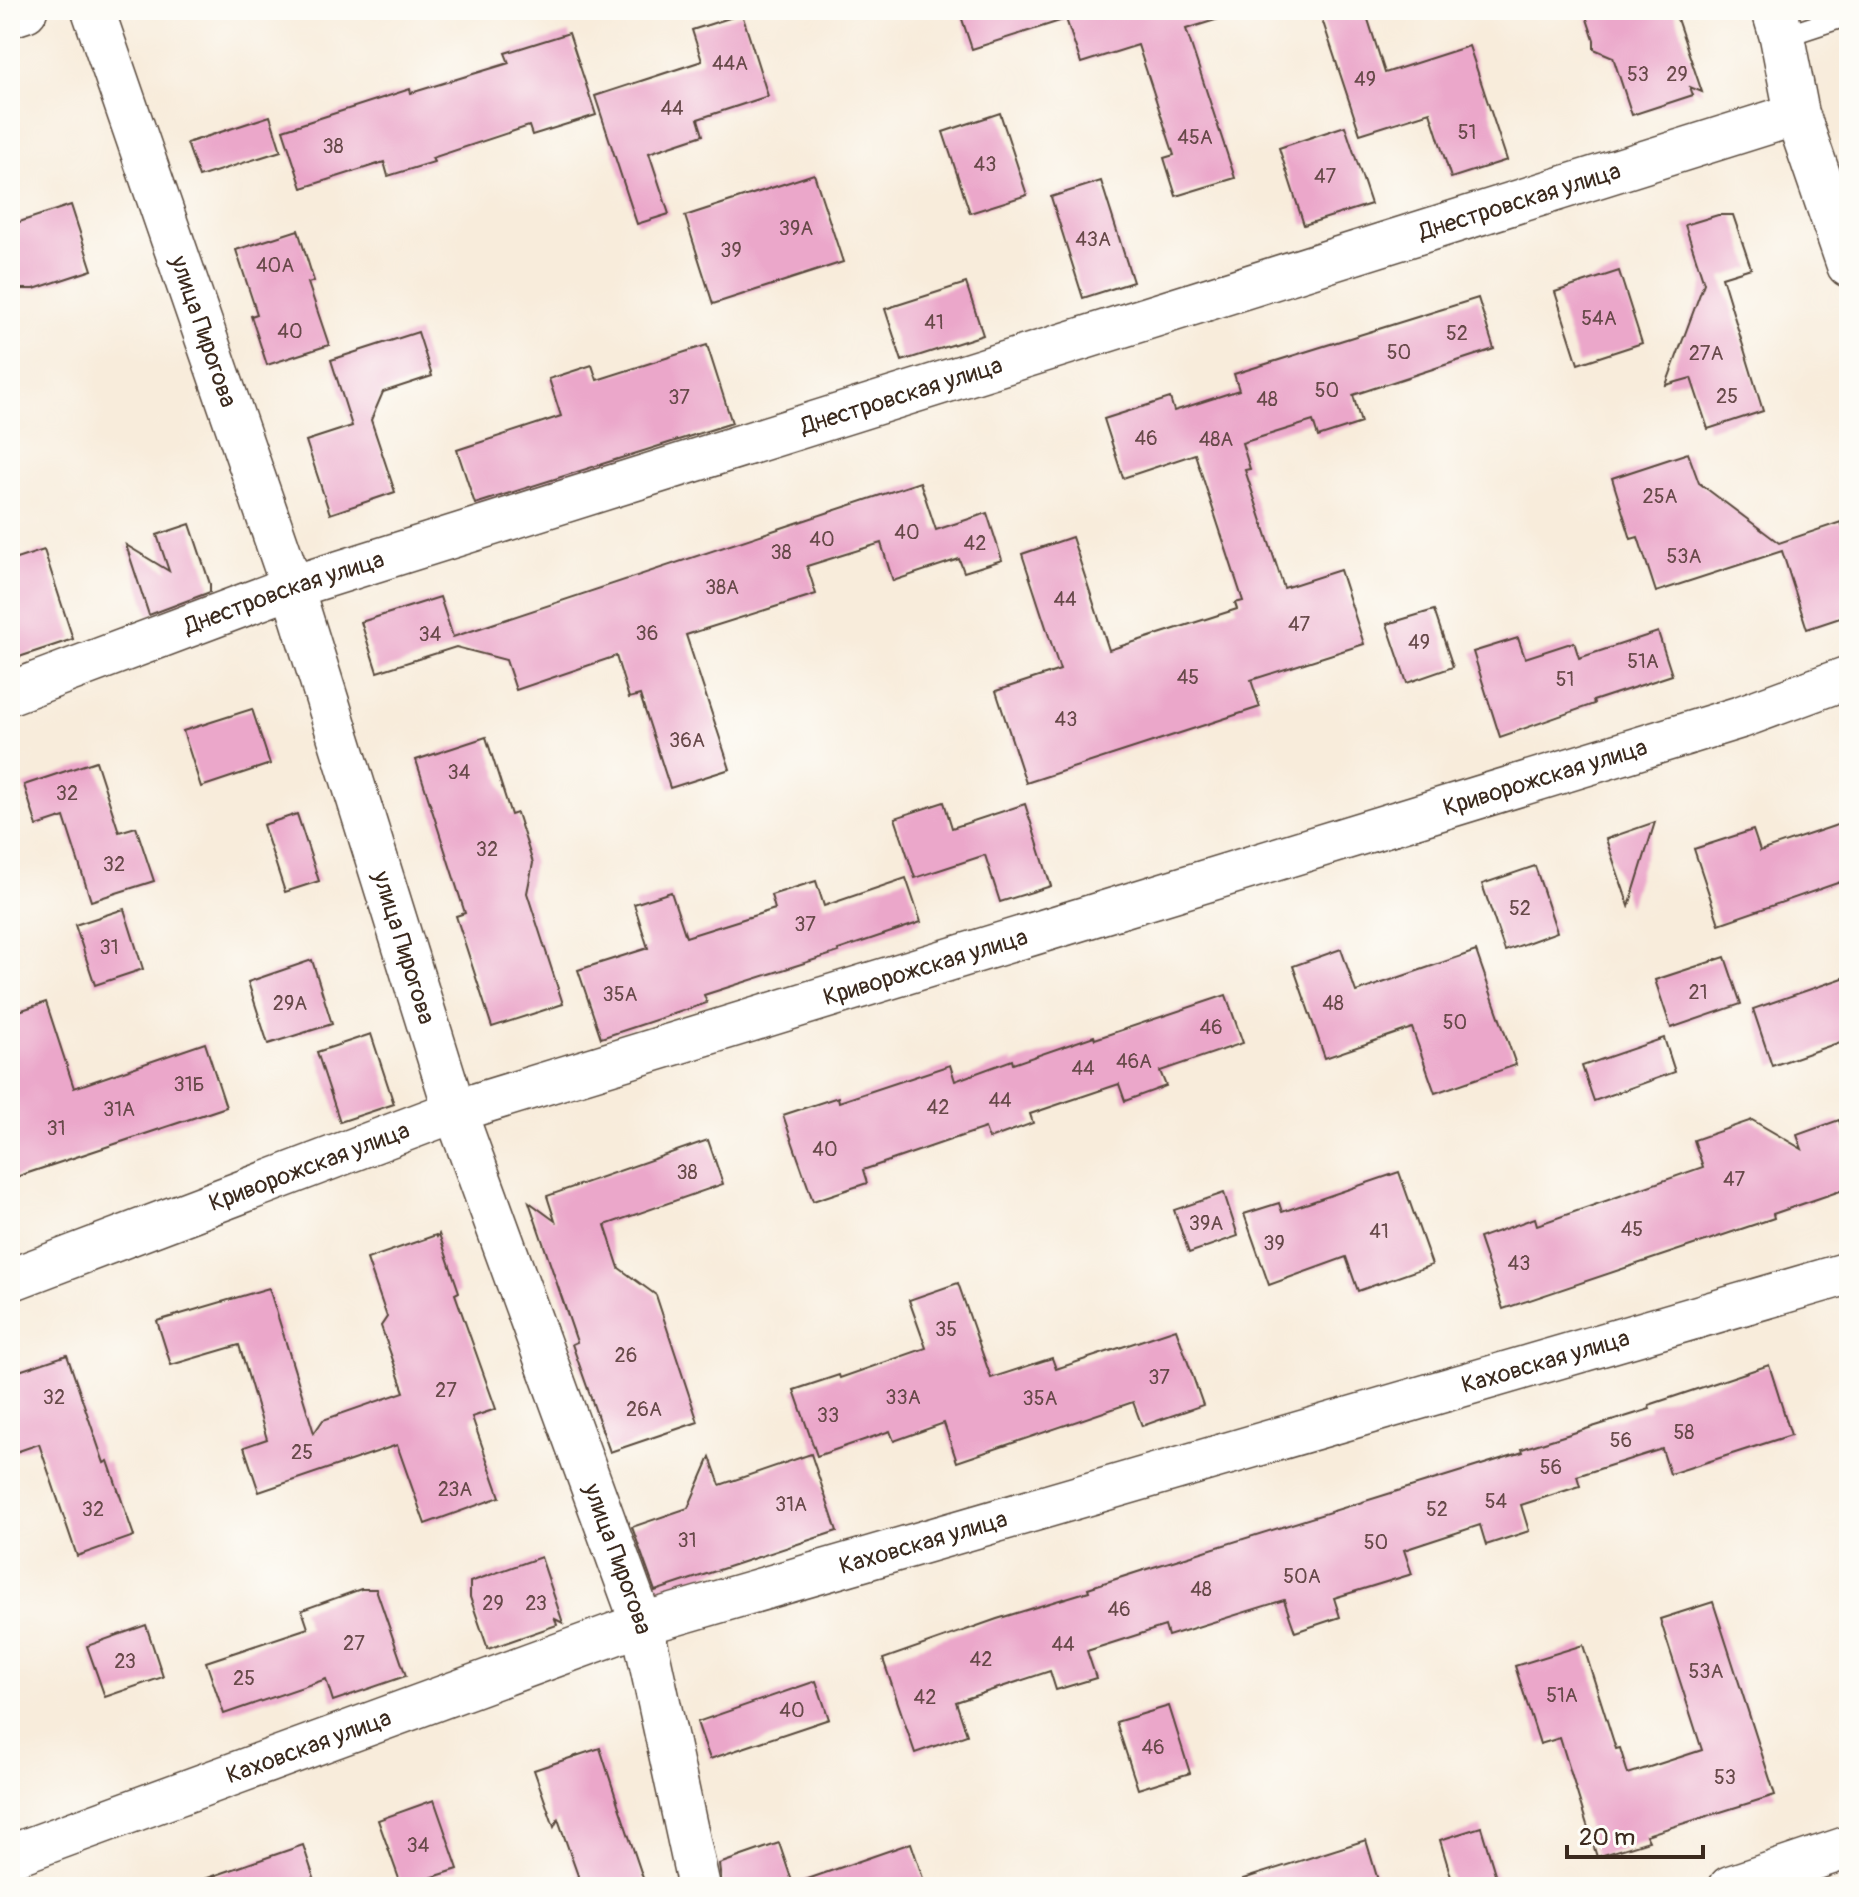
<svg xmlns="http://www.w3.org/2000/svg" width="1859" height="1897" font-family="Pangolin,sans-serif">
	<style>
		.building { fill: #eba7ca }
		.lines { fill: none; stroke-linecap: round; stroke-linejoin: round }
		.service-casing { stroke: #57473a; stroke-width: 23 }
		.minor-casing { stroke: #57473a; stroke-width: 45 }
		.tertiary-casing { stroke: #57473a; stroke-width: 47 }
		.service { stroke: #fff; stroke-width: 20 }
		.minor { stroke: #fff; stroke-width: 42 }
		.tertiary { stroke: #fff; stroke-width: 44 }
		.labels { text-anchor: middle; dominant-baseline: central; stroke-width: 8; stroke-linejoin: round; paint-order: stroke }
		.number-label { font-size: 20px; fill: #674949 }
		.street-label { font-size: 24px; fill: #3b2a1e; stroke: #fdfcf7 }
	</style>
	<rect width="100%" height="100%" fill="#fdfcf7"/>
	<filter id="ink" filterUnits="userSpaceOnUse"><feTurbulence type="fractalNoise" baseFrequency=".0125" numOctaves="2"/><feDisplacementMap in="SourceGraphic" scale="16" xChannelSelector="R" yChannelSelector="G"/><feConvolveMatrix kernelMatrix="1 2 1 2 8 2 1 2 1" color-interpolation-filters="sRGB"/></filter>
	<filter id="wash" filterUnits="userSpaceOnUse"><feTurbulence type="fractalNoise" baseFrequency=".006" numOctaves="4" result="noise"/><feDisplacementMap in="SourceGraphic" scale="32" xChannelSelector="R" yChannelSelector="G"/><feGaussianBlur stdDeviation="1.8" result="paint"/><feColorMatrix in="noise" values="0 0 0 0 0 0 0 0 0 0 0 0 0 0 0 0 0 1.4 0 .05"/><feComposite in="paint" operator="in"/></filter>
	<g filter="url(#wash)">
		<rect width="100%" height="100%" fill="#f8ecdb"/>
		<g id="blocks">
			<g class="building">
				<polygon points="959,10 1221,10 1222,18 1186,29 1235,178 1176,196 1164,158 1174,155 1138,45 1081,63 1066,19 972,49"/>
				<polygon points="1319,10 1365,10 1385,73 1469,46 1507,160 1451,178 1430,112 1360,134"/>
				<polygon points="1584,10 1674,10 1702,92 1690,87 1693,95 1632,115 1613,57 1594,49 1594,40"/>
				<polygon points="742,14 768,96 698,119 703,135 649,153 669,214 637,224 595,96 702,61 692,30"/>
				<polygon points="569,33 596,115 532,135 529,126 432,158 434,162 388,176 384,162 302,188 283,130 410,89 411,93 509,63 505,53"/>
				<polygon points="1000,113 1027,195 970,213 943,132"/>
				<polygon points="270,116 281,151 199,177 187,143"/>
				<polygon points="1345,126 1371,204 1304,225 1279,148"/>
				<polygon points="814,174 843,262 713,304 685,216"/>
				<polygon points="1101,181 1133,282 1083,298 1051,197"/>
				<polygon points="71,205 92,270 34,289 18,289 10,263 10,225"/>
				<polygon points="1718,215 1733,215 1751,268 1722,277 1763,411 1708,429 1691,378 1666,385 1704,283 1685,225"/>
				<polygon points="298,230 314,281 308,283 329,345 267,365 251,316 257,314 236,250"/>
				<polygon points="1619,271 1642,343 1578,364 1555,292"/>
				<polygon points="966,283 983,335 902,361 885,309"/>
				<polygon points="1478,298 1494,349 1353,395 1361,423 1318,437 1313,421 1242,443 1250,469 1245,470 1284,588 1340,570 1364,644 1251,680 1260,707 1026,783 996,691 1060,670 1022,554 1072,537 1109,650 1237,609 1235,603 1243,601 1195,454 1123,478 1104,419 1170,398 1174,411 1239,390 1234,374"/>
				<polygon points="418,332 432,376 383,392 371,420 395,492 330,514 306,441 352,426 331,360"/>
				<polygon points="707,345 732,423 475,504 457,450 561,416 549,379 592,365 597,380"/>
				<polygon points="1688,453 1699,483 1779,543 1841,522 1849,546 1849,615 1807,629 1782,551 1656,592 1638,537 1631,539 1612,478"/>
				<polygon points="920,482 936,530 987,513 1002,560 964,572 959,559 893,581 881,543 807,566 816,594 686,635 730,769 670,788 640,695 629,698 616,656 516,690 506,660 456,647 377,672 361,622 440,597 453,637"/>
				<polygon points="190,524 210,584 210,592 149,615 126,545 169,571 157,535"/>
				<polygon points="44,550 73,639 10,660 10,561"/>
				<polygon points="1434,610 1453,667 1407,683 1387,624"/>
				<polygon points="1658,632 1672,675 1593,701 1594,704 1500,737 1473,652 1518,638 1525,658 1574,642 1579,658"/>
				<polygon points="252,709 270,764 201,787 183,731"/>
				<polygon points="486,737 511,815 517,813 533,863 527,893 563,1004 492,1027 456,916 465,913 416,760"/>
				<polygon points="96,761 119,832 136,827 154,881 91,901 64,817 37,826 24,785"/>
				<polygon points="944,802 952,828 1025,804 1051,886 1000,902 985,855 915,878 895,818"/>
				<polygon points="297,814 319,881 285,892 263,825"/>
				<polygon points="1849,821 1849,879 1719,924 1694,849 1753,830 1760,851"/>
				<polygon points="1655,822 1629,906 1606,839"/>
				<polygon points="1535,866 1557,932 1505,951 1482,884"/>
				<polygon points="906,878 921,922 838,950 839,952 704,995 707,1003 601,1038 578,970 648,948 634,904 671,892 686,937 775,909 771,895 816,881 824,906"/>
				<polygon points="124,909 143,969 95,985 75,925"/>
				<polygon points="1341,949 1356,992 1476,951 1516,1065 1435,1093 1412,1028 1325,1058 1293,966"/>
				<polygon points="1725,957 1741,1004 1671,1028 1655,980"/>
				<polygon points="312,960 332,1024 268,1044 248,982"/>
				<polygon points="1849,976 1849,1039 1772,1066 1753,1009"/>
				<polygon points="1226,995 1243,1043 1160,1071 1166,1086 1125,1101 1119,1084 1030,1114 1033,1123 989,1139 985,1128 863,1170 867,1183 813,1201 783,1115 838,1097 839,1102 950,1065 955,1081 1012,1060 1013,1064 1094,1036 1095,1039"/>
				<polygon points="46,1002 74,1088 205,1043 226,1107 10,1179 10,1014"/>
				<polygon points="371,1034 394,1104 340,1122 317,1052"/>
				<polygon points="1664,1038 1675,1072 1594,1101 1582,1066"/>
				<polygon points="1752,1120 1802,1149 1797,1135 1839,1120 1849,1149 1849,1188 1773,1214 1774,1218 1503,1309 1479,1238 1535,1218 1537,1225 1703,1167 1694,1140"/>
				<polygon points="708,1140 723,1184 605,1225 619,1268 656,1295 698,1422 610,1452 572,1344 577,1342 529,1202 555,1221 547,1196"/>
				<polygon points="1399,1172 1432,1265 1358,1291 1346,1257 1269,1285 1244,1214 1279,1203 1282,1212"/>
				<polygon points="1224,1193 1238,1236 1189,1253 1174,1210"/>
				<polygon points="439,1234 459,1292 455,1294 496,1409 472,1417 500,1497 425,1524 397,1445 259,1492 244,1447 267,1439 239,1345 171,1365 157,1321 269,1288 314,1433 323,1420 404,1392 381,1326 387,1317 367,1259 436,1235 437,1237"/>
				<polygon points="958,1283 991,1378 1052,1358 1056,1369 1176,1329 1203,1405 1142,1426 1133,1402 957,1462 944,1423 894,1441 890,1431 817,1456 794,1390 839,1375 840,1378 926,1348 909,1300"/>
				<polygon points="67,1355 104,1463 108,1461 134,1536 77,1556 39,1444 10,1454 10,1374"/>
				<polygon points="1769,1365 1791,1435 1670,1474 1662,1449 1577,1476 1580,1486 1521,1505 1529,1531 1486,1545 1480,1525 1404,1550 1412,1574 1334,1598 1340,1617 1295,1632 1284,1600 1168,1636 1165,1626 1087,1651 1096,1678 1056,1690 1050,1671 956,1702 967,1735 915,1753 883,1659 997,1619 1089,1591 1088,1588 1147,1569 1523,1452 1522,1449 1650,1409 1649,1405"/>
				<polygon points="811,1454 837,1531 655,1591 632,1527 688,1508 710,1457 720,1485"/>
				<polygon points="541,1557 563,1623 555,1619 557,1625 488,1649 470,1597 470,1582"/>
				<polygon points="361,1589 376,1589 406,1676 333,1701 326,1679 224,1714 206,1662 308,1628 302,1610"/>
				<polygon points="1713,1602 1775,1795 1646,1835 1649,1841 1597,1857 1560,1738 1540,1744 1515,1666 1583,1645 1616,1749 1620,1748 1628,1774 1702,1750 1660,1619"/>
				<polygon points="146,1625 163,1677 105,1697 87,1646"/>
				<polygon points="816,1681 829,1719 710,1759 697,1722"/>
				<polygon points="1169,1706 1190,1773 1138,1789 1116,1722"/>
				<polygon points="600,1748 618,1804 646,1887 582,1887 558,1819 554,1827 534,1770"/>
				<polygon points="434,1800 458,1869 402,1887 378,1820"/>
				<polygon points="1481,1827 1499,1887 1454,1887 1440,1840"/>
				<polygon points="1366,1840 1380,1887 1245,1887 1243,1879"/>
				<polygon points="779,1843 794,1887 722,1887 719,1864"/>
				<polygon points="911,1843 926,1887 803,1887 802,1881"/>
				<polygon points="303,1845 317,1887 200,1887 199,1881"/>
			</g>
		</g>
	</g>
	<g filter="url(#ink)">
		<use href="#blocks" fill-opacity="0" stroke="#57473a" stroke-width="2"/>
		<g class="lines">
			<defs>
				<polyline id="service" points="1782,37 1849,15"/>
				<g id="minor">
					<path id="s1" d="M 93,10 L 292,587 L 455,1111 L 642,1624 L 699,1887"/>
					<path id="s2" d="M 10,693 L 292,587 L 1797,114"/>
					<path id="s3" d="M 10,1280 L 455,1111 L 1741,717 L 1849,677"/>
					<path id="s4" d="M 10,1856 L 642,1624 L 1849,1273"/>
					<polyline points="1730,1887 1849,1847"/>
				</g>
				<g id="tertiary">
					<polyline points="1774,10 1782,37 1797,114 1849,265"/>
					<polyline points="10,15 25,10"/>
				</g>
			</defs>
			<use href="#service" class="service-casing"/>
			<use href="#minor" class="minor-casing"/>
			<use href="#tertiary" class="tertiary-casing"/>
			<use href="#service" class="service"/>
			<use href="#minor" class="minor"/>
			<use href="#tertiary" class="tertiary"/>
		</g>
	</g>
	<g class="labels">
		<g class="number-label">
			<text x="730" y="63">44А</text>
			<text x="1638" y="74">53</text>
			<text x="1677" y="74">29</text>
			<text x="1365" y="79">49</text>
			<text x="672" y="108">44</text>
			<text x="1467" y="132">51</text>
			<text x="1195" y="137">45А</text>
			<text x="333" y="146">38</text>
			<text x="985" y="164">43</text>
			<text x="1325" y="176">47</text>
			<text x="796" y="228">39А</text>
			<text x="1093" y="239">43А</text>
			<text x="731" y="250">39</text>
			<text x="275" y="265">40А</text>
			<text x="1599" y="318">54А</text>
			<text x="934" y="322">41</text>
			<text x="290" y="331">40</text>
			<text x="1457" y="333">52</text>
			<text x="1399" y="352">50</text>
			<text x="1706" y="353">27А</text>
			<text x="1327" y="390">50</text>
			<text x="1727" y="396">25</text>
			<text x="679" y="397">37</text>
			<text x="1267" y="399">48</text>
			<text x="1146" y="438">46</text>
			<text x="1216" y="439">48А</text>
			<text x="1660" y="496">25А</text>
			<text x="907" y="532">40</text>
			<text x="822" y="539">40</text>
			<text x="975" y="543">42</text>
			<text x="781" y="552">38</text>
			<text x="1684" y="556">53А</text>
			<text x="722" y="587">38А</text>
			<text x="1065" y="599">44</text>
			<text x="1299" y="624">47</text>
			<text x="647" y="633">36</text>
			<text x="430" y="634">34</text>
			<text x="1419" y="642">49</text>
			<text x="1643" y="661">51А</text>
			<text x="1188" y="677">45</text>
			<text x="1565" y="679">51</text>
			<text x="1066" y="719">43</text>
			<text x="687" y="740">36А</text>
			<text x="459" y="772">34</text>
			<text x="67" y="793">32</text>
			<text x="487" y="849">32</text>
			<text x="114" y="864">32</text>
			<text x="1520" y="908">52</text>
			<text x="805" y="924">37</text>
			<text x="109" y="947">31</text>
			<text x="1698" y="992">21</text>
			<text x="620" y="994">35А</text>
			<text x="290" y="1003">29А</text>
			<text x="1333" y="1003">48</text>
			<text x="1455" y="1022">50</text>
			<text x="1211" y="1027">46</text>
			<text x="1134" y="1061">46А</text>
			<text x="1083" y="1068">44</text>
			<text x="189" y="1084">31Б</text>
			<text x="1000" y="1100">44</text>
			<text x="938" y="1107">42</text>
			<text x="119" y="1109">31А</text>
			<text x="56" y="1128">31</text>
			<text x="825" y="1149">40</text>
			<text x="687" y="1172">38</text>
			<text x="1734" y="1179">47</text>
			<text x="1206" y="1223">39А</text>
			<text x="1632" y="1229">45</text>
			<text x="1379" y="1231">41</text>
			<text x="1274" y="1243">39</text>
			<text x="1519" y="1263">43</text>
			<text x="946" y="1329">35</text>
			<text x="626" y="1355">26</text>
			<text x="1159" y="1377">37</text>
			<text x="446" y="1390">27</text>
			<text x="54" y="1397">32</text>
			<text x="903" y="1397">33А</text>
			<text x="1040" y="1398">35А</text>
			<text x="644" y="1409">26А</text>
			<text x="828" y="1415">33</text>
			<text x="1684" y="1432">58</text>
			<text x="1621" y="1440">56</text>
			<text x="302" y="1452">25</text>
			<text x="1551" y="1467">56</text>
			<text x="455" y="1489">23А</text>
			<text x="1496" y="1501">54</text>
			<text x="791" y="1504">31А</text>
			<text x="93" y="1509">32</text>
			<text x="1437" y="1509">52</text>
			<text x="687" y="1540">31</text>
			<text x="1376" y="1542">50</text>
			<text x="1302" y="1576">50А</text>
			<text x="1201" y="1589">48</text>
			<text x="493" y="1603">29</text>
			<text x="536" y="1603">23</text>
			<text x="1119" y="1609">46</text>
			<text x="354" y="1643">27</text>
			<text x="1063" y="1644">44</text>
			<text x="981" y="1659">42</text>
			<text x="125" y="1661">23</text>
			<text x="1706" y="1671">53А</text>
			<text x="244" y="1678">25</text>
			<text x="1562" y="1695">51А</text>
			<text x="925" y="1697">42</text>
			<text x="792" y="1710">40</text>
			<text x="1153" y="1747">46</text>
			<text x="1725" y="1777">53</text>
			<text x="418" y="1845">34</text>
		</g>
		<g class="street-label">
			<text stroke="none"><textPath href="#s2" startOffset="1588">Днестровская улица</textPath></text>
			<text stroke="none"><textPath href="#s1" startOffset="340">улица Пирогова</textPath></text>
			<text stroke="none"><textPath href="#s2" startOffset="940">Днестровская улица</textPath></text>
			<text stroke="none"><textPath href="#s2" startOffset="292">Днестровская улица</textPath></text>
			<text stroke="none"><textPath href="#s3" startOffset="1616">Криворожская улица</textPath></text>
			<text stroke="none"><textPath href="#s1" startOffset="988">улица Пирогова</textPath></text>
			<text stroke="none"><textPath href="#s3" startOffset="968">Криворожская улица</textPath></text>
			<text stroke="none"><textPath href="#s3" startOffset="320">Криворожская улица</textPath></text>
			<text stroke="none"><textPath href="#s4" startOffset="1614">Каховская улица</textPath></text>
			<text stroke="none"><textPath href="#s4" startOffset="966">Каховская улица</textPath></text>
			<text stroke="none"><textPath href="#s1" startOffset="1636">улица Пирогова</textPath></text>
			<text stroke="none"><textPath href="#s4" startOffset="318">Каховская улица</textPath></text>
		</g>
	</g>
	<rect width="1859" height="1897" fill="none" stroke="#fdfcf7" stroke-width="40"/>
	<path d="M1567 1845v12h136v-12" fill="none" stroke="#3b2a1e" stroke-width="4"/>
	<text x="1579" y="1845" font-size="24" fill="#3b2a1e" stroke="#fdfcf7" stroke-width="6" paint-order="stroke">20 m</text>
</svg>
